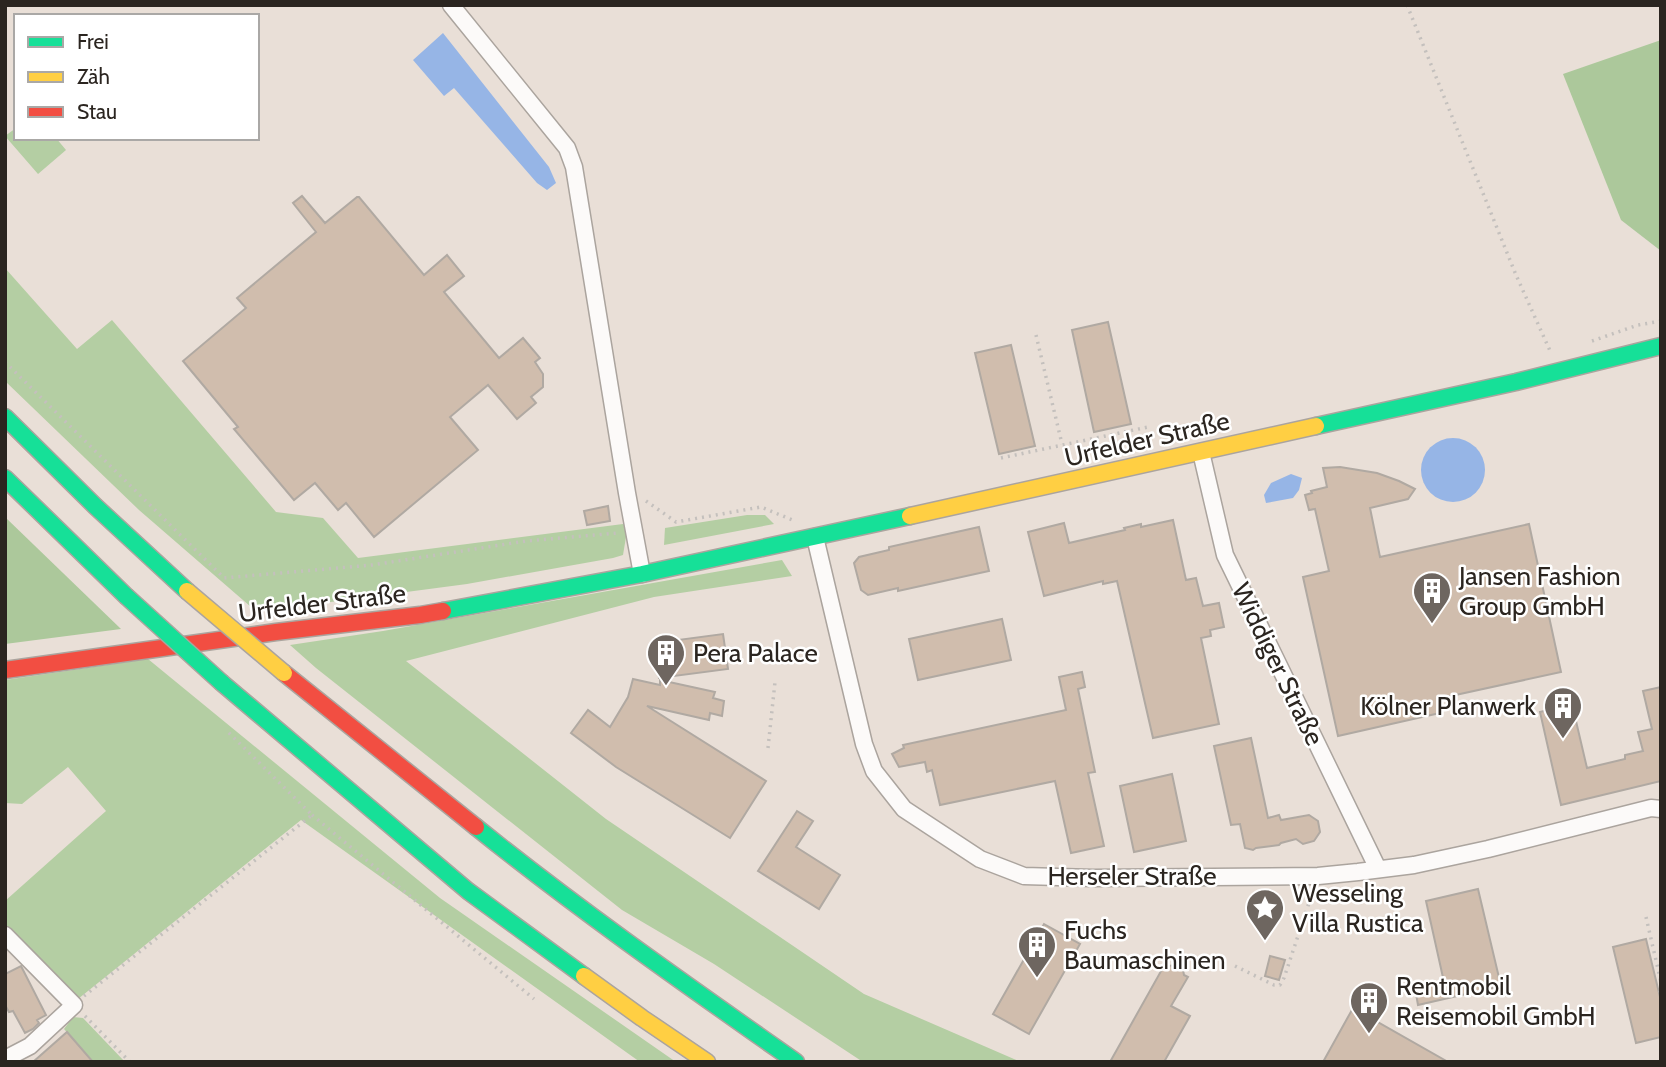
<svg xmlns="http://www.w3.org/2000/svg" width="1666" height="1067" font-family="Cabin,sans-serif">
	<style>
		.green { fill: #b4cea3 }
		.forest { fill: #acc89b }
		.water { fill: #96b5e6 }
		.building { fill: #d0bdad; stroke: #b0a9a2; stroke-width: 2 }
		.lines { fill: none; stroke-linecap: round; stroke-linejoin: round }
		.street-casing { stroke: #aba49e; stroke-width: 19 }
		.fast-casing { stroke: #aba49e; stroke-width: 19 }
		.slow-casing { stroke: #aba49e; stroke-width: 19 }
		.jam-casing { stroke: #aba49e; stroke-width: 19 }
		.path { stroke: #c4c0bd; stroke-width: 3.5; stroke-dasharray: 2 5; stroke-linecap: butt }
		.street { stroke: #fcfaf9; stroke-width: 16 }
		.fast { stroke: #16e098; stroke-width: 16 }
		.slow { stroke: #ffcf43; stroke-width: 16 }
		.jam { stroke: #f24e42; stroke-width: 16 }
		.fast-bridge-casing { stroke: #aba49e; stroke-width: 19; stroke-linecap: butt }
		.slow-bridge-casing { stroke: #aba49e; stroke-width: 19; stroke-linecap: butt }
		.fast-bridge { stroke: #16e098; stroke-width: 16 }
		.slow-bridge { stroke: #ffcf43; stroke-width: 16 }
		.labels { text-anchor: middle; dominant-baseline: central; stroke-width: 5; stroke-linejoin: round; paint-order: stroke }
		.street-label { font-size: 26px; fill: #2b2520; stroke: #fff }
		.poi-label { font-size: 26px; fill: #2b2520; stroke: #fff; text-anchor: start }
	</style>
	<rect width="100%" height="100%" fill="#e9dfd7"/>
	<g class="green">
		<polygon points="16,128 16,138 56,138 66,150 38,174 5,136"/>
		<polygon points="5,268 77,349 112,320 276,512 323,518 358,558 623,524 626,525 626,537 623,555 613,558 467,584 323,603 251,607 139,510 5,381"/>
		<polygon points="747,515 765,515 774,524 664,545 665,528"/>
		<polygon points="782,560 792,576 654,597 406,661 606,819 864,994 1021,1062 863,1062 714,964 622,910 316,668 290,645 383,631"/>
		<polygon points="148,659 440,898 676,1062 640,1062 301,820 78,999 5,924 5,901 106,811 68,767 22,804 5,803 5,680"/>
		<polygon points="73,1017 83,1018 125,1062 91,1062 92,1060 64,1029"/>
	</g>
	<g class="forest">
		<polygon points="1661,40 1661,251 1621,220 1563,74"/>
		<polygon points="5,517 121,629 5,644"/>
	</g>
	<g class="water">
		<polygon points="443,33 549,167 556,183 547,190 537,183 454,88 444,96 413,60"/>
		<circle cx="1453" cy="470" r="32"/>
		<polygon points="1291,474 1302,478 1299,490 1293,498 1266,503 1264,495 1271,483"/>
	</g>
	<g class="building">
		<polygon points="302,196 325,223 357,197 359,197 424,275 447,255 464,276 444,292 499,358 523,338 540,358 535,362 543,374 543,387 531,397 536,403 517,419 488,385 450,417 478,450 374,537 346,503 338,510 315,483 294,500 234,429 238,427 183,361 246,308 237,298 316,232 293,203"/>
		<polygon points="1108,322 1131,424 1094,432 1072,330"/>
		<polygon points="1011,345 1035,446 999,454 975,353"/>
		<polygon points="1340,467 1377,473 1399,481 1415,489 1408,499 1370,508 1380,557 1529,524 1561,672 1437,699 1440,713 1338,736 1303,577 1329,571 1315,509 1309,510 1305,495 1312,493 1311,491 1327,487 1323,468"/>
		<polygon points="608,506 610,521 587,525 584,511"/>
		<polygon points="1173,520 1186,580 1196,578 1203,606 1219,603 1224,627 1210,630 1211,636 1201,638 1219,724 1153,738 1117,581 1103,584 1103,581 1044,596 1028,532 1064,523 1069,543 1125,530 1124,528 1141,524 1141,527"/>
		<polygon points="979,527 989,571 898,591 898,588 868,595 861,590 854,563 859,557 889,550 889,547"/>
		<polygon points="1002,619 1011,660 918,680 909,639"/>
		<polygon points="723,634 728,669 659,678 655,643"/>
		<polygon points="1082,672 1085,687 1078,689 1095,772 1088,773 1104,846 1071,853 1055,781 940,805 932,770 927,772 925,762 899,767 892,754 904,748 903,745 1066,710 1059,677"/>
		<polygon points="633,679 660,685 660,680 715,692 713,698 724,701 722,716 710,713 709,720 647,706 766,781 730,838 616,767 571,733 588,710 610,727 628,697"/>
		<polygon points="1661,687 1661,781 1561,805 1540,712 1572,704 1587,768 1625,759 1625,755 1643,751 1638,732 1652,729 1643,691"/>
		<polygon points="1251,738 1268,818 1279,815 1281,820 1309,815 1318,821 1320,832 1314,841 1303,844 1296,839 1281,843 1279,845 1256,848 1253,850 1245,848 1240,824 1231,825 1214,746"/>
		<polygon points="1172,774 1186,841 1134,852 1120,786"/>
		<polygon points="797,811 813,821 796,847 840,875 819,909 758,871"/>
		<polygon points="1478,889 1501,986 1418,1005 1415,988 1444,982 1426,901"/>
		<polygon points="1044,924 1080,944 1029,1034 993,1014"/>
		<polygon points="1646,939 1661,1001 1661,1037 1636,1043 1613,947"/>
		<polygon points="1270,956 1285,960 1279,980 1265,976"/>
		<polygon points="1165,964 1169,966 1174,965 1183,970 1184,975 1188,977 1171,1006 1190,1016 1164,1062 1110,1062"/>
		<polygon points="21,966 46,1015 37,1020 39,1023 33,1029 25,1033 13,1011 9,1012 5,1005 5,974"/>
		<polygon points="1353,1008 1448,1062 1323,1062"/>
		<polygon points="67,1032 93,1062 33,1062"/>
	</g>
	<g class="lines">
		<defs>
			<g id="street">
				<polyline points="451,5 567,148 574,167 627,493 642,574"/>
				<polyline points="1201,452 1225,555 1378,869"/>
				<polyline points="815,537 864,744 874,771 904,809 980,859 1024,876 1093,878 1318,876 1358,872 1414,865 1488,849 1651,808 1661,809"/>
				<polyline points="5,935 74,1005 30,1046 5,1059"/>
			</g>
			<g id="fast">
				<polyline points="5,417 95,506 187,591"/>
				<polyline points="1316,426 1516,382 1661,346"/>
				<polyline points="5,478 126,596"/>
				<polyline points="443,611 642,574 910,516"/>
				<polyline points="222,683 468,891 584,976"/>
				<path d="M 476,827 C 579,910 688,986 796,1062"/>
			</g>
			<g id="slow">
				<polyline points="910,516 1316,426"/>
				<polyline points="584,976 642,1018 707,1062"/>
			</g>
			<g id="jam">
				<polyline points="5,670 276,632 420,615 443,611"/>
				<polyline points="284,673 476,827"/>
			</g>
		</defs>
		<use href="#street" class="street-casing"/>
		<use href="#fast" class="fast-casing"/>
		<use href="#slow" class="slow-casing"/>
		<use href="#jam" class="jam-casing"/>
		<g class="path">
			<polyline points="1407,5 1516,275 1551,353"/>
			<polyline points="1036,335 1062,444"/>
			<polyline points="1592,341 1638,325 1661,321"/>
			<polyline points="5,362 224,578 372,565 526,541 618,533"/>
			<polyline points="1001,458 1148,427"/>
			<polyline points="646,501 676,522 761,507 795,521"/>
			<polyline points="768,748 775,682"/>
			<polyline points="312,815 534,999"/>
			<polyline points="1646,917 1661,982"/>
			<polyline points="1235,966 1274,985 1280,985 1284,978 1313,891"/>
			<polyline points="1659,993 1661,992"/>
			<polyline points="84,996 312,815 227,731"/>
			<polyline points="85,1016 130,1062"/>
		</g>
		<use href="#street" class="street"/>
		<use href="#fast" class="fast"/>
		<use href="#slow" class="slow"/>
		<use href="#jam" class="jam"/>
		<defs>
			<polyline id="fast-bridge" points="126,596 222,683"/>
			<polyline id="slow-bridge" points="187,591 284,673"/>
		</defs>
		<use href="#fast-bridge" class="fast-bridge-casing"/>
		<use href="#slow-bridge" class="slow-bridge-casing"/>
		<use href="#fast-bridge" class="fast-bridge"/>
		<use href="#slow-bridge" class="slow-bridge"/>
	</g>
	<defs>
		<symbol id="building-pin" viewBox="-11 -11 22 30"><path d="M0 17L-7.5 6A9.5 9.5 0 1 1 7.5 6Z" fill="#6e6660" stroke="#fff"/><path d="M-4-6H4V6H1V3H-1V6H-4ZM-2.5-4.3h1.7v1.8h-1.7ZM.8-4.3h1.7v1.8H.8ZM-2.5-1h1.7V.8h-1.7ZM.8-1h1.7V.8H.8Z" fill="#fff"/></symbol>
		<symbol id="sight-pin" viewBox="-11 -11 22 30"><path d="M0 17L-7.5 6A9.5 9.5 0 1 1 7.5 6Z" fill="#6e6660" stroke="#fff"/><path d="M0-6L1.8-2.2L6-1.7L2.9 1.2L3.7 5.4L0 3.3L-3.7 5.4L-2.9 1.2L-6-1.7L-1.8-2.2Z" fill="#fff"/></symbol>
	</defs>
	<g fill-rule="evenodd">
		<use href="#building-pin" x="1410" y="569" width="44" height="60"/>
		<use href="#building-pin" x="644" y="631" width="44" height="60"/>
		<use href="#building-pin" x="1541" y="684" width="44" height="60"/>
		<use href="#sight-pin" x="1243" y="886" width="44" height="60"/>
		<use href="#building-pin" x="1015" y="923" width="44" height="60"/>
		<use href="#building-pin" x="1347" y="979" width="44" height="60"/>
	</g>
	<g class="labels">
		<g class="street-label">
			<text transform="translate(1147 439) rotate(-13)">Urfelder Straße</text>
			<text transform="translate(322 603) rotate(-7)">Urfelder Straße</text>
			<text transform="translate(1278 664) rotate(64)">Widdiger Straße</text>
			<text x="1132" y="876">Herseler Straße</text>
		</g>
		<g class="poi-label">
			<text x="1459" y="576">Jansen Fashion<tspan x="1459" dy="30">Group GmbH</tspan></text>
			<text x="693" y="653">Pera Palace</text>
			<text x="1536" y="706" text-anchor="end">Kölner Planwerk</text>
			<text x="1292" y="893">Wesseling<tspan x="1292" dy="30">Villa Rustica</tspan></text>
			<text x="1064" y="930">Fuchs<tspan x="1064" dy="30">Baumaschinen</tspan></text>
			<text x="1396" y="986">Rentmobil<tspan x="1396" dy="30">Reisemobil GmbH</tspan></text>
		</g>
	</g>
	<rect width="1666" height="1067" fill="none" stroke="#2b2520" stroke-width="14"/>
	<rect x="14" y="14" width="245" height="126" fill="#ffffff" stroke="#aaa8a6" stroke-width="2"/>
	<rect x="28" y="37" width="35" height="10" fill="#16e098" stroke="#aaa8a6" stroke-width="2"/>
	<text x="77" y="49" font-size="21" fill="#2b2520">Frei</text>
	<rect x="28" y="72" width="35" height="10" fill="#ffcf43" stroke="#aaa8a6" stroke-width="2"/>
	<text x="77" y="84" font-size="21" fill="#2b2520">Zäh</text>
	<rect x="28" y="107" width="35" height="10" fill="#f24e42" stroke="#aaa8a6" stroke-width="2"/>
	<text x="77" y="119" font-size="21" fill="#2b2520">Stau</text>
</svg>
